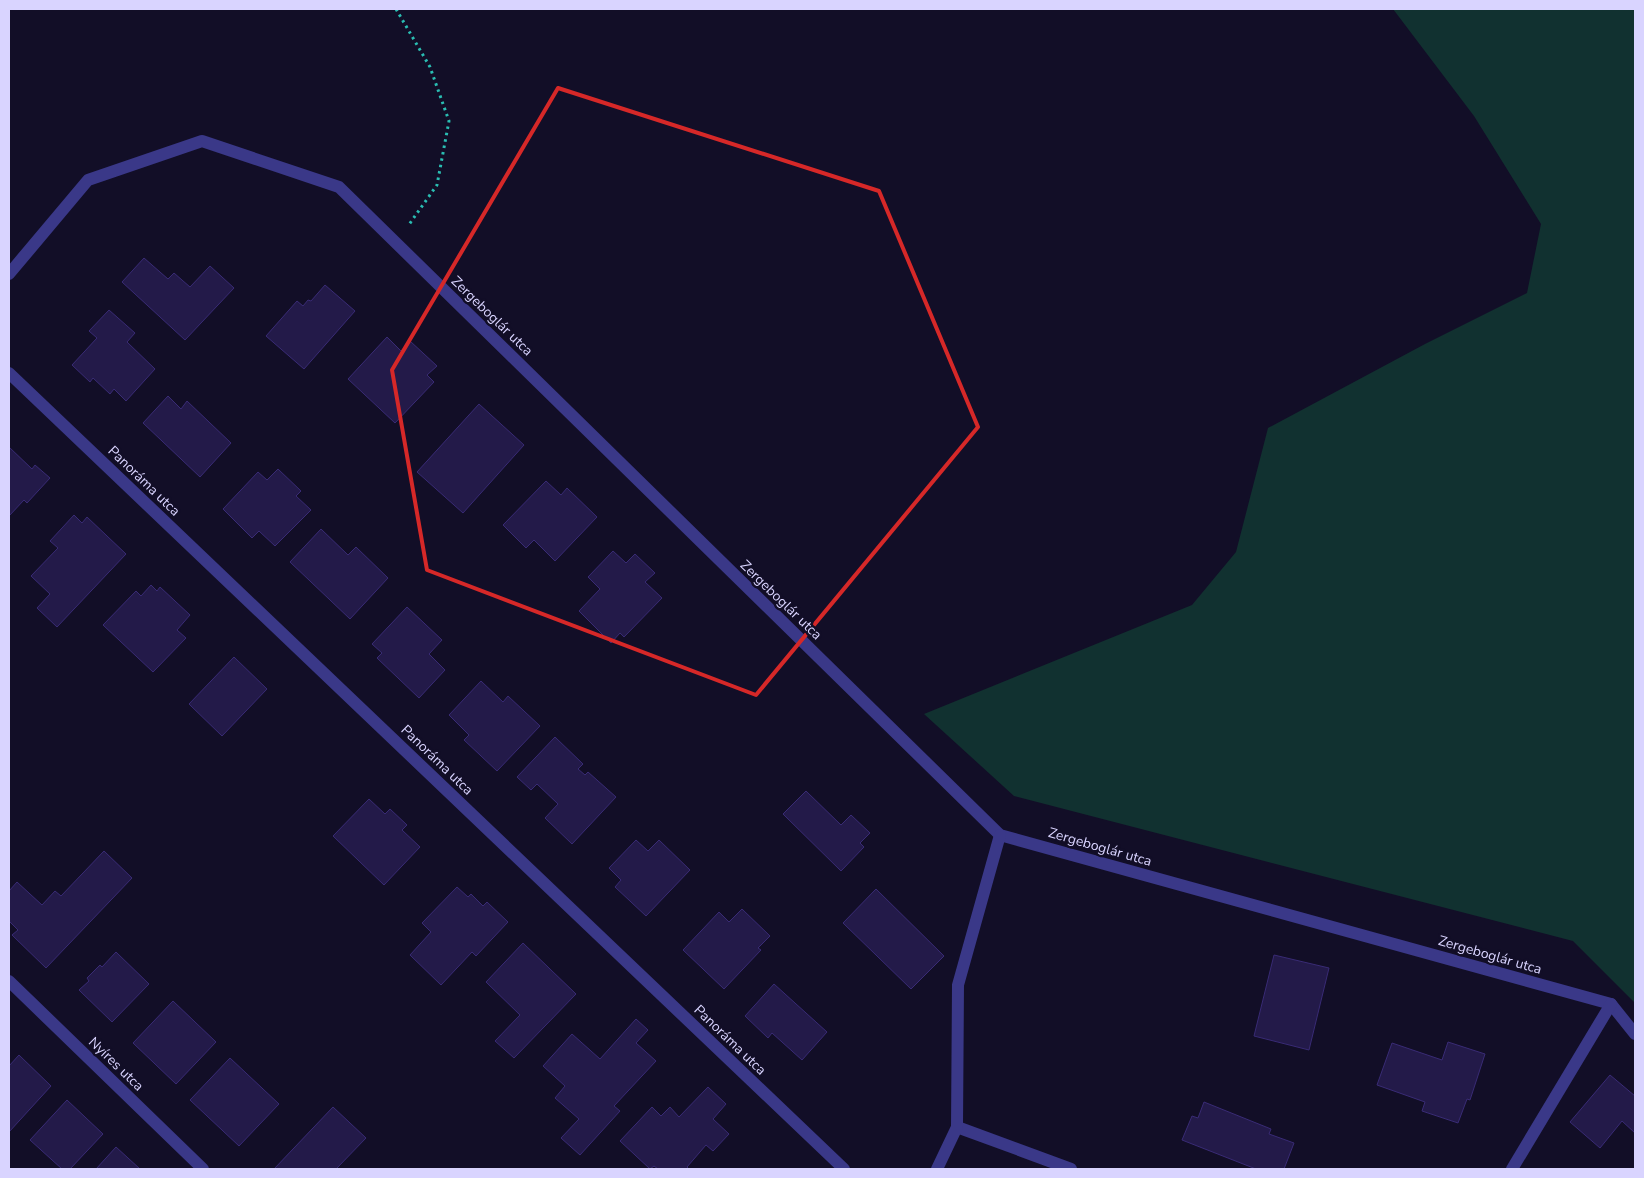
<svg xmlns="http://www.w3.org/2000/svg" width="1644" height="1178" font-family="'Nunito Sans',sans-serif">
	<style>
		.green { fill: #113130 }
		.building { fill: #231a49; stroke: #392b75 }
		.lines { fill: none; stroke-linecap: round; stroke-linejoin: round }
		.path { stroke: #2abdb2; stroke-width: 3; stroke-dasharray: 2.5 4; stroke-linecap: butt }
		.minor { stroke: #3a3888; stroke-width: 12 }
		.marked { fill: none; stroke: #d62828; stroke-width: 4; stroke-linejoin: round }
		.labels { text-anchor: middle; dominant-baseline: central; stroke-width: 5; stroke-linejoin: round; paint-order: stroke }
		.street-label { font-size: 14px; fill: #d9d4ff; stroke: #120e27 }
	</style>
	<rect width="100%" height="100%" fill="#120e27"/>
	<polygon class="green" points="1393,9 1635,9 1635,1003 1573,941 1014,796 924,714 1192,605 1236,552 1268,428 1425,344 1527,293 1541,224 1474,116"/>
	<g class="building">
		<polygon points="144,258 168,279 174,273 190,287 210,266 234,288 185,340 122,282"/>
		<polygon points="325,285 355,311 304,369 266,336 297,301 303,306 308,300 311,301"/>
		<polygon points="109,310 135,333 127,342 155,369 126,401 114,389 110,394 93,378 90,382 72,365 97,338 89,331"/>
		<polygon points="387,337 401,351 410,341 437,366 427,375 434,382 395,423 348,379"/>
		<polygon points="168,396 181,409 187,401 231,443 200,477 143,423"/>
		<polygon points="479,404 524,445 463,513 417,472"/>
		<polygon points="9,447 32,469 35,465 50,478 27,503 24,500 9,516"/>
		<polygon points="278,469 301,491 296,496 311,510 275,546 259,531 252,538 223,509 258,472 267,480"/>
		<polygon points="546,481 561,495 567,488 597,517 555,561 534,540 526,548 503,525"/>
		<polygon points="74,515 82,523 87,517 126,554 57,627 37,608 50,594 31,576 58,548 50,541"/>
		<polygon points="321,529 348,555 356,547 388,578 350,619 290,562"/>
		<polygon points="613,551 626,563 635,554 655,573 645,582 662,598 624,637 620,633 611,643 579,611 600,589 588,577"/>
		<polygon points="151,585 157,591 160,587 190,615 177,630 186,638 153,672 103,625 136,591 141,596"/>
		<polygon points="407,607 442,640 429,654 445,670 419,698 377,658 382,653 372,644"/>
		<polygon points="234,657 267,689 222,736 189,704"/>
		<polygon points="481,681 503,702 508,696 540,726 497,771 464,740 469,735 449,715"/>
		<polygon points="555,737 583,764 578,769 585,775 588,772 616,797 572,844 545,818 558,804 537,784 531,790 517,777"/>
		<polygon points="806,791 841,825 851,815 870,833 860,843 864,847 841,871 783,814"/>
		<polygon points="369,799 385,814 390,809 407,825 402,830 420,847 384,885 333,836"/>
		<polygon points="636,840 648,851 659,840 690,870 646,916 615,887 621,880 609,868"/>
		<polygon points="104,851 132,878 46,968 12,935 18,930 9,921 9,891 17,882 42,905 55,891 61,896"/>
		<polygon points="457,887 468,897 471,894 483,906 487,902 508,922 476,956 472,952 441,985 410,955 431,932 422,923"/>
		<polygon points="876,889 944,956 911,989 843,923"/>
		<polygon points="742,909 770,936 758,948 761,950 724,989 683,950 719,912 729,922"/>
		<polygon points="523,943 576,994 514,1058 495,1041 520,1015 486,982"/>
		<polygon points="116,952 149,984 112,1022 79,990 89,981 87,978 100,965 102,967"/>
		<polygon points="1274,955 1329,968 1309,1050 1254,1036"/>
		<polygon points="774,984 827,1032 802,1060 772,1033 768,1038 745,1016"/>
		<polygon points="173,1001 216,1042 176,1084 133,1043"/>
		<polygon points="636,1019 648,1030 636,1043 656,1061 614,1106 620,1111 580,1155 561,1138 579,1119 555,1098 565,1086 543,1066 572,1034 600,1059"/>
		<polygon points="1448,1042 1485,1054 1470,1100 1467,1099 1458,1123 1422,1111 1425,1102 1377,1085 1392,1043 1442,1060"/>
		<polygon points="19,1055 51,1086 9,1132 9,1066"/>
		<polygon points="230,1058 279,1104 239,1146 190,1100"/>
		<polygon points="1610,1075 1635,1096 1635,1133 1622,1121 1600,1148 1570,1122"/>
		<polygon points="708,1087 726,1104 713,1119 729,1134 713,1151 706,1145 687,1167 689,1169 658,1169 654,1166 650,1169 620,1141 652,1107 661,1116 670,1107 679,1117"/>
		<polygon points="67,1100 103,1134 70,1169 62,1169 30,1140"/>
		<polygon points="1204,1102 1271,1129 1269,1134 1294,1143 1284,1169 1256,1169 1182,1140 1192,1116 1198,1118"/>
		<polygon points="333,1107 366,1138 336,1169 274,1169"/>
		<polygon points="116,1147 140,1169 96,1169"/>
	</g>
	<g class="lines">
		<polyline class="path" points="396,9 430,67 449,121 437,185 408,226"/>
		<g class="minor">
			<polyline points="9,274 88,180 202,141 339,187 1000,835 1611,1004 1635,1034"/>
			<polyline points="9,373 844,1169"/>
			<polyline points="9,981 203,1169"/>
			<polyline points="957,1127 1071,1169"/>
			<polyline points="937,1169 957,1127 958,985 1000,835"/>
			<polyline points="1512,1169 1611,1004"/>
		</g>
	</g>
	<path class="marked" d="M 558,88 L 879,191 L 978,427 L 756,695 L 427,570 L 392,370 Z"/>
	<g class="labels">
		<g class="street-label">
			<text transform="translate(492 316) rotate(44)">Zergeboglár utca</text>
			<text transform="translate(144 481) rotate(44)">Panoráma utca</text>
			<text transform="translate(781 600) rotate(44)">Zergeboglár utca</text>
			<text transform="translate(437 760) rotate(44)">Panoráma utca</text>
			<text transform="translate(1100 847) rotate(16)">Zergeboglár utca</text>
			<text transform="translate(1490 955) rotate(16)">Zergeboglár utca</text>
			<text transform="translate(730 1040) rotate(44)">Panoráma utca</text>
			<text transform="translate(116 1064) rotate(44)">Nyíres utca</text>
		</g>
	</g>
	<rect width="1644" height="1178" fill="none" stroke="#d9d4ff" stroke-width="20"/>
</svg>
